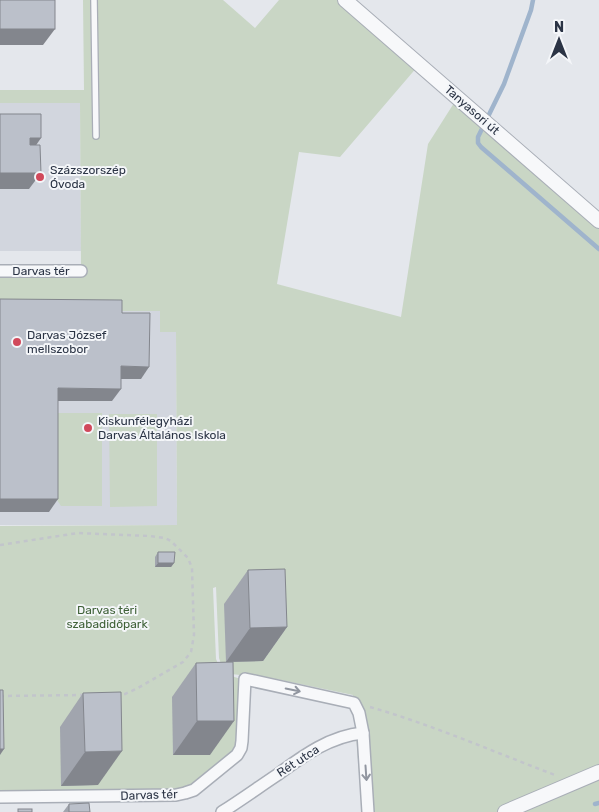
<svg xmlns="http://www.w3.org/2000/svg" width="599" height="812" font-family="Rubik,sans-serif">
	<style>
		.built { fill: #d2d6de }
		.green { fill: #c9d6c5 }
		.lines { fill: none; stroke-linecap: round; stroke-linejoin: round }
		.stream { stroke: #9fb4cc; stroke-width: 4.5 }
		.service-casing { stroke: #a9aeb7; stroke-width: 8 }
		.minor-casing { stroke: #a9aeb7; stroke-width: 14 }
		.tertiary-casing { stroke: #a9aeb7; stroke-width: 16 }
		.path { stroke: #c2c5cb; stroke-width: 2.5; stroke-dasharray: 4 4; stroke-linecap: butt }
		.service { stroke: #f7f8fa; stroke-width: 5.5 }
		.minor { stroke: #f7f8fa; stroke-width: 11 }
		.tertiary { stroke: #f7f8fa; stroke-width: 14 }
		.wall { fill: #a1a5ae }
		.shaded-wall { fill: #83868d }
		.building { fill: #bbc0ca; stroke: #83868d }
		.oneway { stroke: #9196a0 }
		.poi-dot { fill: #d1495b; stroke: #f4f6f9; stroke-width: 2 }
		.labels { text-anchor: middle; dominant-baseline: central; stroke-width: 4; stroke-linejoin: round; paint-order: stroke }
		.street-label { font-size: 12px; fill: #2b3445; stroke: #f4f6f9 }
		.poi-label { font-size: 12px; fill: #2b3445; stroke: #f4f6f9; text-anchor: start }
		.park-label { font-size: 12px; fill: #3f6138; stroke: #f4f6f9 }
	</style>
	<rect width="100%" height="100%" fill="#e4e7ec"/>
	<g class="built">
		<polygon points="0,103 80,103 81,251 0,251"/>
		<polygon points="160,310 176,332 177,525 0,525 0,311"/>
	</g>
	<g class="green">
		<path d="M 83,0 L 223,0 L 255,28 L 279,0 L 354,0 L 424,59 L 340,157 L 299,152 L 277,284 L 401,317 L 428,144 L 461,92 L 599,212 L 599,812 L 362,812 L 353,695 L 276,679 L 231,674 L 222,667 L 219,658 L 216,587 L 213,588 L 216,659 C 222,673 227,675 241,679 L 238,747 L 184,791 L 0,796 L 0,526 L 177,525 L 176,332 L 160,332 L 160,311 L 0,311 L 0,271 L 81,271 L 80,103 L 0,103 L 0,90 L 84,90 Z"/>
		<polygon points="55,413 102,413 102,506 61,506 55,497"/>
		<polygon points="109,414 157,414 157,506 110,507"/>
	</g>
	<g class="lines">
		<g class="stream">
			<polyline points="533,0 531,10 504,84 478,137 478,143 481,147 599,249"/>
			<polyline points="595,804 599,803"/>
		</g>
		<defs>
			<polyline id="service" points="94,0 96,136"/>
			<g id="minor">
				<polyline points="0,271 81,271"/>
				<polyline points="0,797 176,795 185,793 194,790 237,755 241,748 242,741 245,679 354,703 359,713 363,733 368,812"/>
				<path d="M 222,812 C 241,800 259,787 277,775 C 303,756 330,736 363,733"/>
			</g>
			<g id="tertiary">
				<polyline points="345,0 599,221"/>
				<polyline points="505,812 599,772"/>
			</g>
		</defs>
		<use href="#service" class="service-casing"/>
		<use href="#minor" class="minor-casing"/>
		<use href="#tertiary" class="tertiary-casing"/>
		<g class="path">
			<polyline points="0,545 78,533 150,536 165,538 171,541 188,558 192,568 194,635 191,652 183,662 138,688 125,694 117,695"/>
			<polyline points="0,696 84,695"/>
			<path d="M 370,707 C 433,725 494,752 555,775"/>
		</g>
		<use href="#service" class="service"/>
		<use href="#minor" class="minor"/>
		<use href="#tertiary" class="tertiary"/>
	</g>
	<g class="wall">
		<polygon points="158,552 174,563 171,567 155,567 155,557"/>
		<polygon points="248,570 287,627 263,661 226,662 224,604"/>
		<polygon points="196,663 210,755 173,755 172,697"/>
		<polygon points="83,693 98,785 61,786 60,727"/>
		<polygon points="69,804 90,812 63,812"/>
	</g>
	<g class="shaded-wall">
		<polygon points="0,29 55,29 43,45 0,45"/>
		<polygon points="30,138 41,138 30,154"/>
		<polygon points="0,173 41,173 29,189 0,189"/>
		<polygon points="121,366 149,367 141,379 112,379"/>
		<polygon points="58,388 121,389 112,401 50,401"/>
		<polygon points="0,499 58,499 49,512 0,512"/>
		<polygon points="158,563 174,563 171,567 155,567"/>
		<polygon points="287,627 263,661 226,662 250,628"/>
		<polygon points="197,721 234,721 210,755 173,755"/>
		<polygon points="0,749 4,749 0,755"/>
		<polygon points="122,751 98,785 61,786 85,752"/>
	</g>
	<g class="building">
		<rect x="0" y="0" width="55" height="29"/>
		<polygon points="0,114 41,114 41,138 30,138 30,145 40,145 41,173 0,173"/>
		<polygon points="0,299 122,300 122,313 150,313 149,367 121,366 121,389 58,388 58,499 0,499"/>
		<polygon points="158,552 175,552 174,563 158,563"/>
		<polygon points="285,569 287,627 250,628 248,570"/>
		<polygon points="233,662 234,721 197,721 196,663"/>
		<polygon points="0,690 3,690 4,749 0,749"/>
		<polygon points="121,692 122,751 85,752 83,693"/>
		<polygon points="89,803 90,812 69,812 69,804"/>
		<rect x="18" y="809" width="14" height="3"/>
	</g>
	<defs><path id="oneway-shaft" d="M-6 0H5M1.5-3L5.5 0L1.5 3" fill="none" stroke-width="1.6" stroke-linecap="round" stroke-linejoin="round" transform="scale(1.25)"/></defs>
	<g class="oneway">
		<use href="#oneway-shaft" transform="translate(293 690) rotate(12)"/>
		<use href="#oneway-shaft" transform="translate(366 773) rotate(86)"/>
	</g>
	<g class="poi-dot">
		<circle cx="40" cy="177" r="5"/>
		<circle cx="17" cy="342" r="5"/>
		<circle cx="88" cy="428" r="5"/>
	</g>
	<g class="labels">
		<g class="street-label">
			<text transform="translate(472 110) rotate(41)">Tanyasori út</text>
			<text x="41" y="271">Darvas tér</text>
			<text transform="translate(298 761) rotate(-33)">Rét utca</text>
			<text transform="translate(149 795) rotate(-2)">Darvas tér</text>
		</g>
		<g class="poi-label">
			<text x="50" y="170">Százszorszép<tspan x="50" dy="14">Óvoda</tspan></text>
			<text x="27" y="335">Darvas József<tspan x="27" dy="14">mellszobor</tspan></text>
			<text x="98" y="421">Kiskunfélegyházi<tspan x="98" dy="14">Darvas Általános Iskola</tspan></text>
		</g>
		<g class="park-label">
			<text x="107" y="610">Darvas téri<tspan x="107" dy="14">szabadidőpark</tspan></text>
		</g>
	</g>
	<g transform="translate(559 40)" stroke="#f4f6f9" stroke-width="4" paint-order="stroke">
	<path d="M0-4L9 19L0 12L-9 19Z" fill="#2b3445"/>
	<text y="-8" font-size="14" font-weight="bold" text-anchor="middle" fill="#2b3445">N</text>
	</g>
</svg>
